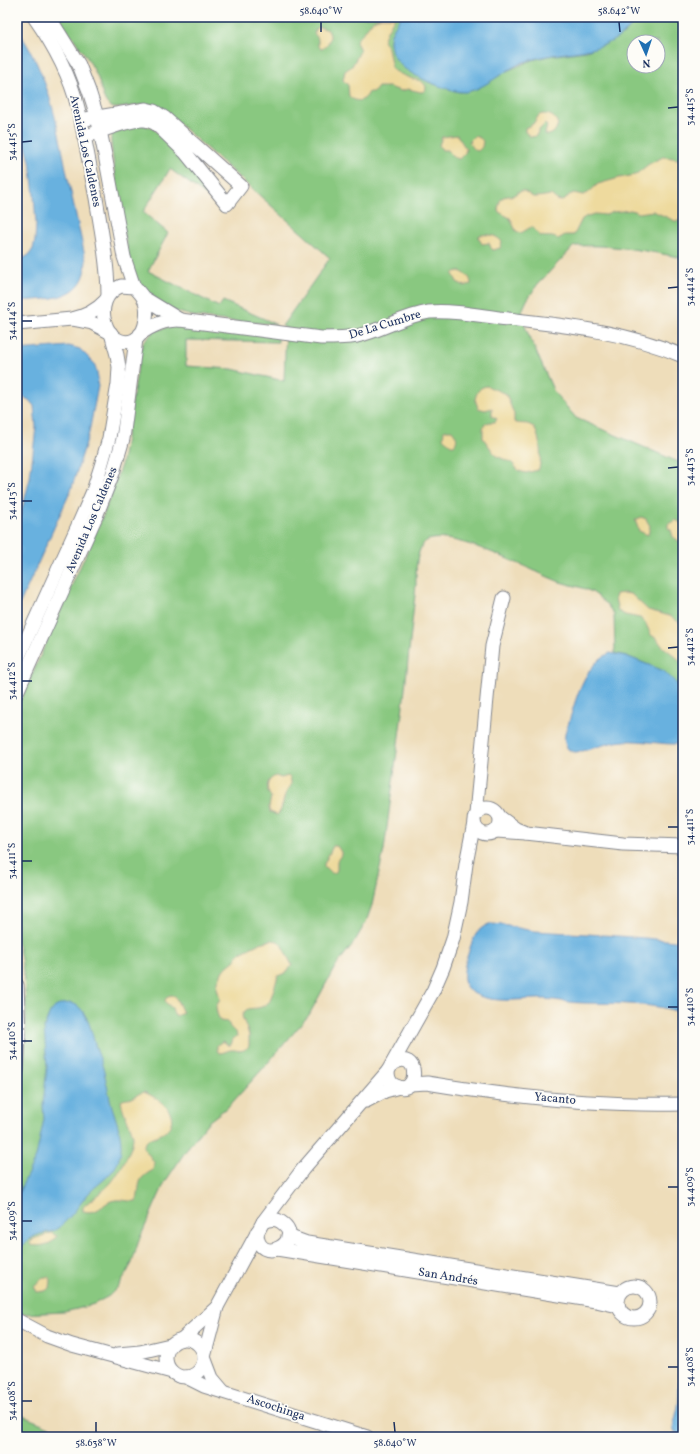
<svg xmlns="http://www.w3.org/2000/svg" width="700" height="1454" font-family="Vollkorn,serif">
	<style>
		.green { fill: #89c880; stroke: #527c6f; fill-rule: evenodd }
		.sand { fill: #eeda9e; stroke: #84847e }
		.water { fill: #67b1df; stroke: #41709e }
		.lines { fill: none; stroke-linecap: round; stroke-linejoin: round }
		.minor-casing { stroke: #84868c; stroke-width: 15 }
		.minor { stroke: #fff; stroke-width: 13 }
		.ticks { fill: none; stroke: #1b2f5e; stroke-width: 1.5 }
		.labels { text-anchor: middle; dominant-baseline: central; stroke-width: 3.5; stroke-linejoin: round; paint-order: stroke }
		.street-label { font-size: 12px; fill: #1b2f5e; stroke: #fdfcf7 }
		.neatline { fill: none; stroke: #1b2f5e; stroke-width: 1.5 }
		.ticks-label { font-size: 10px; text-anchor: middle; fill: #1b2f5e }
	</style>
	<rect width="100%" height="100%" fill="#fdfcf7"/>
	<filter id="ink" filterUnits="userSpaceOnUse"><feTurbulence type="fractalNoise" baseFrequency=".025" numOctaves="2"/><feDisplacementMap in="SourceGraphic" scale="8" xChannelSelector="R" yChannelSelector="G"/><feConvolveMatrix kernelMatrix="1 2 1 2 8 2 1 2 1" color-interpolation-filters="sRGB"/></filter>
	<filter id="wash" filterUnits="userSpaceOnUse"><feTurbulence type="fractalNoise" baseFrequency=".012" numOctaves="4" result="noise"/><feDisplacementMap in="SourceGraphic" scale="16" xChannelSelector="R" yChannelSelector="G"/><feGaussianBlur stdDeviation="0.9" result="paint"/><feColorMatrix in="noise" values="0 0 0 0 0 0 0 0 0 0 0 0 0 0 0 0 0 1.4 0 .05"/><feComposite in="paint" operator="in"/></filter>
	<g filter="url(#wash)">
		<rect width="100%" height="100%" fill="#eeddba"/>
		<g class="green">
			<path d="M 59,17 L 401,17 L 391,35 L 390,42 L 393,54 L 398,61 L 403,67 L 428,82 L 459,92 L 473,90 L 480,87 L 507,71 L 532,60 L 549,56 L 587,51 L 624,34 L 639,17 L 683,17 L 683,258 C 649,251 609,244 574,246 L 537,285 L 527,300 L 522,311 L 526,329 L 554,392 L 576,418 L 683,464 L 683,690 L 664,671 L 626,656 L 615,653 L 614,614 C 608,606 600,597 592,592 C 583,587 570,585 560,582 C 532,571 455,530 428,540 C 415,546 416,574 416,585 L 404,698 L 384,850 L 372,905 L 366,922 L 355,941 L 335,967 L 309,1015 L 266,1065 L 230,1105 L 208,1122 L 189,1146 L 165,1182 L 139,1240 L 132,1263 L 120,1285 L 109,1296 L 94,1304 L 77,1309 L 64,1312 L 22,1314 L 17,1312 L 17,1113 C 27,1057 31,995 17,940 L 17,708 L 103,516 L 122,462 L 141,349 L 143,343 L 154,331 L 180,324 L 278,337 L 278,342 L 186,340 L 186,366 L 232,369 L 284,381 L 286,328 L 282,326 L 330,258 L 159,106 C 144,101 119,111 111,107 C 102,102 101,85 97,76 C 88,55 71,37 59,17 ZM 634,42 L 658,42 L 658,66 L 634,66 Z"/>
			<path d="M 140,124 L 153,128 L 186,161 L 219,205 L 170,169 L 143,212 L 168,233 L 148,271 L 219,307 L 223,301 L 276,324 C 246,322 195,321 168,308 C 158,302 147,294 140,284 C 129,268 127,245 123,226 C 118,198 114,170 111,142 L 111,137 L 114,132 Z"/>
			<polygon points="17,1413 18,1414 74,1437 17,1437"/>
		</g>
		<g class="sand">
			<path d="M 381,17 L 395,17 L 387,31 L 383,41 L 388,48 L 392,69 C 396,72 404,76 410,78 C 417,81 423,79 426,87 L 425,91 L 421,92 L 408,89 L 401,91 L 389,87 L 378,87 L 374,92 L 369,92 C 365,101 357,104 349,96 L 348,85 L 343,80 L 345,71 L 352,66 L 359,53 L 360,50 L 356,42 C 359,35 362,35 366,29 C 373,21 369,22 381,17 Z"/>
			<path d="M 320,27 L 328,30 L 330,35 C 330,41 327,47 321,49 L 318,46 L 318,39 L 314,33 L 317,28 Z"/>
			<path d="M 543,114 C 551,114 556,117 558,125 C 556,130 553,135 547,135 L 545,134 L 547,126 L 545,124 L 539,130 L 536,136 L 531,137 L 525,132 L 525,128 L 533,124 L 539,115 Z"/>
			<polygon points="457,135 466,149 465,153 459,159 453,157 448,150 442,150 439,145 442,137"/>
			<polygon points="474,136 480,138 483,141 482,147 478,151 475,150 469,143 471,139"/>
			<path d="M 663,157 C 670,157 676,159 683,160 L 683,221 L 675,221 L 653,211 L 639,213 L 631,210 L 613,212 L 606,215 L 595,214 L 587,216 L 582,219 L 574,235 L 565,235 L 558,239 C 551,235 547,238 541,236 C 537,234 535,229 531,227 L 521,233 L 516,231 L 510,218 L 499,212 L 498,209 L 500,201 L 503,197 L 514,195 L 520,191 L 524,191 L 533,197 L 538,197 L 551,195 L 557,200 L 561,201 L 565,200 L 569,195 L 574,193 L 583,195 L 588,193 L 598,184 L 619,178 L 635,175 L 649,164 Z"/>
			<path d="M 480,235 C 488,234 497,235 502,242 L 500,248 L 493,250 L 491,248 L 489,243 L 482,244 L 478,237 Z"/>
			<path d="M 459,271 C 465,273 471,277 471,284 L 465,286 L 457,282 L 453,274 L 455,272 Z"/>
			<path d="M 487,386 L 506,394 L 514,414 L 514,422 C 520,425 526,422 532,426 C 540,431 543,462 538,470 L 526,473 L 519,471 L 511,462 L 496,456 L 483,438 L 483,429 L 485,424 L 490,422 L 495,422 L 497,419 L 492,416 L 492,408 L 485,410 L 478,408 L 475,399 C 477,392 479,387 487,386 Z"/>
			<path d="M 447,430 L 452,430 C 456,435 459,440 454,445 L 451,445 C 448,442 445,441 443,438 L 444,431 Z"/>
			<polygon points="641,517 646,519 650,526 648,535 639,531 635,520"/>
			<polygon points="676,520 681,523 683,530 683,546 679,541 673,537 671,530 668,528 668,524"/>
			<polygon points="623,593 631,594 648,610 670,616 683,625 683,665 675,656 662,646 657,639 651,635 645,622 640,618 625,615 618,611 615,598 616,594"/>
			<path d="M 276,776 L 281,778 L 288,776 C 290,778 291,779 291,782 C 292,786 289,788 287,791 C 283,797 283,811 277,815 L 270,812 L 269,807 L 271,797 C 266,790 265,780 276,776 Z"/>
			<polygon points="333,846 337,846 341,852 341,855 337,861 337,870 335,873 331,873 324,866 324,864"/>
			<path d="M 272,940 L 278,941 L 281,944 L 292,965 L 287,972 L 278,976 L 270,1001 C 267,1004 263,1007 258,1008 C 251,1009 245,1007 242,1016 L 249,1035 L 249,1046 C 242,1054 238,1049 230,1050 C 226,1051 224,1053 219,1053 L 217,1050 L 217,1045 L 223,1041 L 228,1045 L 231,1045 L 233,1039 L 237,1036 L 236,1033 L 230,1027 L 228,1022 L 220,1021 L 217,1013 L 216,1007 L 220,999 L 217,988 L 218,981 L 223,970 L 235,960 L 238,954 L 260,943 Z"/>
			<polygon points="172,995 176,998 183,1013 176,1016 174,1015 172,1008 166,1003 165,1000 168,996"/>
			<path d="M 144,1092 C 158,1098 183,1114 166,1131 C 158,1138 148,1135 143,1147 L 154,1162 L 153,1170 C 149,1172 145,1175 142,1178 C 137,1185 140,1194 136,1201 C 127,1202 120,1198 111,1201 C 102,1204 98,1215 83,1211 L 83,1207 C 91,1199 101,1193 109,1185 C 117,1177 134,1148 133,1136 C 131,1124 123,1114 121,1101 C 125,1098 130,1100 134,1097 C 139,1094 139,1093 144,1092 Z"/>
			<path d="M 51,1233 L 57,1236 C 53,1245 39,1247 31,1245 L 30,1243 L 33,1239 Z"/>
			<polygon points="44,1277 49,1277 51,1280 50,1288 45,1291 37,1292 34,1286"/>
		</g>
		<g class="water">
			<path d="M 401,17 L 639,17 C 606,61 569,46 524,62 C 505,69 484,90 465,92 C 451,93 415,77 404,68 C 398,63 392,55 391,48 C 387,36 395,26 401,17 Z"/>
			<path d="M 17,29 C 48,73 57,122 67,174 C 73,203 80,232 86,261 C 85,265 86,270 85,273 C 77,302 40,299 17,301 L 17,262 L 29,255 L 33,249 L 35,240 L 36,224 L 34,195 L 30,161 L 17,114 Z"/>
			<polygon points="69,346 80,349 94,363 97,372 98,386 89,433 71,490 17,610 17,530 30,478 36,427 34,406 29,400 21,396 17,395 17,350"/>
			<path d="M 610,653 L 626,656 L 664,671 L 682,689 L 683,744 C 663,745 644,740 624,741 C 606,742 593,750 576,752 C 562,752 563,734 568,725 C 576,700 583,665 610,653 Z"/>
			<path d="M 489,924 C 505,924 520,929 535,931 C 584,934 634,936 683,942 L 683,1013 C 649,1002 619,1004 584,1003 C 571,1003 558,1000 545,999 C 522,998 494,1005 473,993 C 459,986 464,966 468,954 C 472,942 475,929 489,924 Z"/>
			<path d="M 71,1003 C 89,1007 92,1037 97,1051 C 105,1069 107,1089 112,1107 C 116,1120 121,1132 121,1146 C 121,1153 119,1162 114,1169 C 107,1179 96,1185 88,1194 C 78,1206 68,1222 55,1230 C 52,1232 47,1232 43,1233 C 31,1236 26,1242 17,1252 L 18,1194 L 36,1157 L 44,1119 L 43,1105 L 47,1067 L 44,1027 L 50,1013 L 55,1007 L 62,1004 Z"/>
			<polygon points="683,1342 683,1437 682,1437 674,1431 673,1427 678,1407 679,1395 679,1371"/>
		</g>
	</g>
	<g filter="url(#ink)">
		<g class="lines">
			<defs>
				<g id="minor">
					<path d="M 34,17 C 53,44 70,75 78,108 C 85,137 90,168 96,198 C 101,230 108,262 108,294"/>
					<polyline points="49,17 79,65 89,91 97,116 105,155 124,257 134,287"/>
					<path d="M 80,120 L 146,109 L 154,111 L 165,118 L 241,186 L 227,204 L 185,152 L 156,124 C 152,122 148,120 144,120 C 129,119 99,132 84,137"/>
					<path d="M 121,286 L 134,287 C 145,297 148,304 146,319 C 145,327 142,336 134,340 C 107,352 88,299 121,286 Z"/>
					<path d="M 180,320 L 321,338 C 333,338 346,338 357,336 C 383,330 403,316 429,312 C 452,310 477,315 499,318 C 561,325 625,331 683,356"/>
					<polyline points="17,324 72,319"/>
					<path d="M 140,334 C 153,325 164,320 180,320 L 144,298"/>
					<path d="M 17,660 L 80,521 L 93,491 L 101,466 L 109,438 L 118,384 L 119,367 L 117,355 L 111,333 L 92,323 L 72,319 C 85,316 96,311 105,301"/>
					<polyline points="17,692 97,514 113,473 123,439 136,339"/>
					<circle cx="487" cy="821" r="13"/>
					<polyline points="476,814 492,646 504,598"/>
					<polyline points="496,831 526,833 516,829 501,818"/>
					<polyline points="526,833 623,844 683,846"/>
					<polyline points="17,985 19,1036 17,1071"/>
					<path d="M 392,1064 C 421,1046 420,1100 394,1085 C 389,1082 388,1077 388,1071 L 433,991 L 443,968 L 453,939 L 461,902 L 466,864 L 474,823"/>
					<path d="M 410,1084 L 427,1083 C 511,1097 598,1106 683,1104"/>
					<polyline points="366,1101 385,1091 399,1087"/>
					<path d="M 257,1232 C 257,1269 308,1240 281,1222 C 275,1218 269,1219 263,1222"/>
					<polyline points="288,1236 307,1243 620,1293"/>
					<polyline points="277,1249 596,1301 618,1306"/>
					<circle cx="634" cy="1302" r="16"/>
					<polyline points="17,1320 47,1336 72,1345 172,1372"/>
					<circle cx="185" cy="1358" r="19"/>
					<polyline points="182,1339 217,1307"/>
					<polyline points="118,1354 140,1352 170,1345"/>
					<polyline points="186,1377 204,1386 367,1437"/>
					<polyline points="223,1391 212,1378 204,1357 217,1307 263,1222 303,1169 388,1071"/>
				</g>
			</defs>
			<use href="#minor" class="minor-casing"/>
			<use href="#minor" class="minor"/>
		</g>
	</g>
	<path class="ticks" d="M 321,22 L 321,32M 619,22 L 620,32M 668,108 L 678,107M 22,142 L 32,141M 668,288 L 678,287M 22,321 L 32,321M 668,468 L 678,467M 22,501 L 32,501M 668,648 L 678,647M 22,681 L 32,681M 668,827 L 678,827M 22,861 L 32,861M 668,1007 L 678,1007M 22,1041 L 32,1041M 668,1187 L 678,1187M 22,1221 L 32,1221M 668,1367 L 678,1367M 22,1401 L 32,1401M 96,1422 L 96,1432M 394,1422 L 395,1432"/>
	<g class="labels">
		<g class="street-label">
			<text transform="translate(85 151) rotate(78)">Avenida Los Caldenes</text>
			<text transform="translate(385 325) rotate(-17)">De La Cumbre</text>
			<text transform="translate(92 520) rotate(-67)">Avenida Los Caldenes</text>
			<text transform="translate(555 1099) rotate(5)">Yacanto</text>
			<text transform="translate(448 1277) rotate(9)">San Andrés</text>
			<text transform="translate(276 1408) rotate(18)">Ascochinga</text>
		</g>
	</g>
	<rect width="700" height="1454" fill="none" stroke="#fdfcf7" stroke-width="44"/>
	<g transform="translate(646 54) rotate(177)"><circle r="19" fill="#fdfcf7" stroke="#a3aaba"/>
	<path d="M0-3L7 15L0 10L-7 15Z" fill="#1f6fb2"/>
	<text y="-6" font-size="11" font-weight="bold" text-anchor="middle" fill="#1b2f5e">N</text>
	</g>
	<rect x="22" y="22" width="656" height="1410" class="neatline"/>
	<g class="ticks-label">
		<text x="321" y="14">58.640°W</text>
		<text x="619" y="14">58.642°W</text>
		<text transform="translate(689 107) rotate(-90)" y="4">34.415°S</text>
		<text transform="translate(11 142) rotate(-90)" y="4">34.415°S</text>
		<text transform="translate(689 287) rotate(-90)" y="4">34.414°S</text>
		<text transform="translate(11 321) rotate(-90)" y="4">34.414°S</text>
		<text transform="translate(689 467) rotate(-90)" y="4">34.413°S</text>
		<text transform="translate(11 501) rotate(-90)" y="4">34.413°S</text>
		<text transform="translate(689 647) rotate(-90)" y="4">34.412°S</text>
		<text transform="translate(11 681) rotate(-90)" y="4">34.412°S</text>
		<text transform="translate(689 827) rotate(-90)" y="4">34.411°S</text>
		<text transform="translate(11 861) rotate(-90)" y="4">34.411°S</text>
		<text transform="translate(689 1007) rotate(-90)" y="4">34.410°S</text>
		<text transform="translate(11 1041) rotate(-90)" y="4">34.410°S</text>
		<text transform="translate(689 1187) rotate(-90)" y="4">34.409°S</text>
		<text transform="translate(11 1221) rotate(-90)" y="4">34.409°S</text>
		<text transform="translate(689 1367) rotate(-90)" y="4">34.408°S</text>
		<text transform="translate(11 1401) rotate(-90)" y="4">34.408°S</text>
		<text x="96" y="1446">58.638°W</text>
		<text x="395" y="1446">58.640°W</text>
	</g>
</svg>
